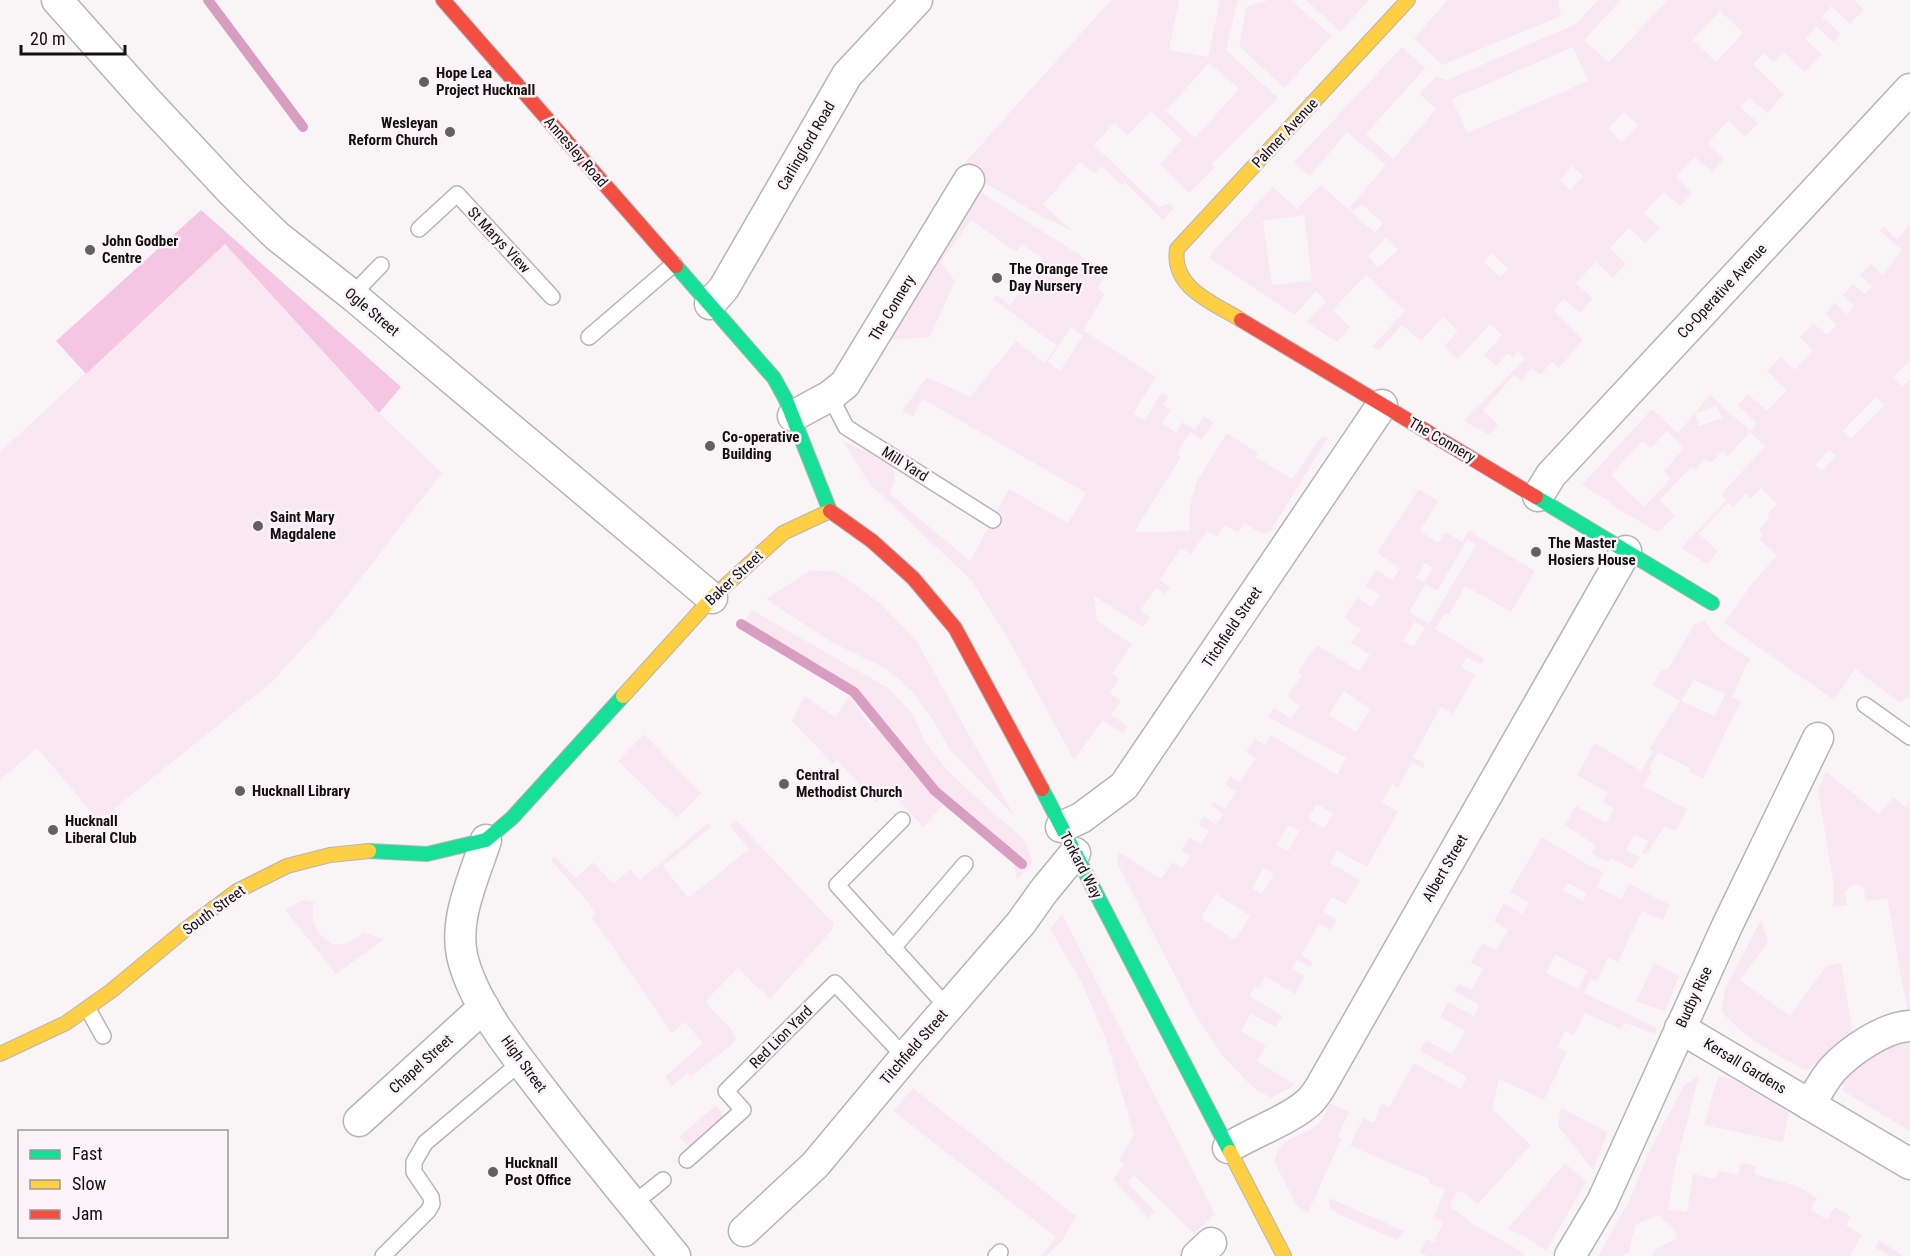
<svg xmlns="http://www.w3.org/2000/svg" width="1910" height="1256" font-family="'Roboto Condensed',sans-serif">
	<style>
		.green { fill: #f9e8f2; fill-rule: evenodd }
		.forest { fill: #f5c6e3 }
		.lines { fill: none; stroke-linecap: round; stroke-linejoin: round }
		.stream { stroke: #d79ec2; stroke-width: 10 }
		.lane-casing { stroke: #b6b4b5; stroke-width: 18 }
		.street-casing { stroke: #b6b4b5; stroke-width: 33 }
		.fast-casing { stroke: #b6b4b5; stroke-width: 16 }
		.slow-casing { stroke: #b6b4b5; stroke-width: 16 }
		.jam-casing { stroke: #b6b4b5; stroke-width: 16 }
		.lane { stroke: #fefefe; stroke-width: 15 }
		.street { stroke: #fefefe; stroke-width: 30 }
		.fast { stroke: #16e098; stroke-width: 14 }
		.slow { stroke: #ffcf43; stroke-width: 14 }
		.jam { stroke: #f24e42; stroke-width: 14 }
		.poi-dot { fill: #636062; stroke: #fbf3f7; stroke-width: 2 }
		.labels { text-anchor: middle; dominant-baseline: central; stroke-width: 5; stroke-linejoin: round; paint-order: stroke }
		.poi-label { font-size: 15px; font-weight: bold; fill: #121011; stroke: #fbf3f7; text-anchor: start }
		.street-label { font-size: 15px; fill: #121011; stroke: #fbf3f7 }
	</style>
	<rect width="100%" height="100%" fill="#f9f5f7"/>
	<g class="green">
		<path d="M 1111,0 L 1179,0 L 1169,50 L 1208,57 L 1220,0 L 1238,0 L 1226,50 L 1278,98 L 1212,164 L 1215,167 L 1189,193 L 1160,164 L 1182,140 L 1151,111 L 1128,135 L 1114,123 L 1094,145 L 1159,207 L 1170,203 L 1174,208 L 1163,220 L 1125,182 L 1122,185 L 1101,166 L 1094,173 L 1080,162 L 1043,205 L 1074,232 L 1057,223 L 1046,219 L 960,168 ZM 1209,63 L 1239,89 L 1195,138 L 1166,111 Z"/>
		<polygon points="1268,0 1291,0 1332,36 1284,88 1239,46 1246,7"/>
		<polygon points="1306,0 1369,0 1340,32"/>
		<polygon points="1448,0 1558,0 1561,16 1442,65 1414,38"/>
		<path d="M 1598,0 L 1621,0 L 1584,40 L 1609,62 L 1668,0 L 1854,0 L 1864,10 L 1850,24 L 1831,6 L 1822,17 L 1841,34 L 1833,42 L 1816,27 L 1805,39 L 1822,54 L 1805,72 L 1784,53 L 1774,62 L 1764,53 L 1753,64 L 1784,94 L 1767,113 L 1749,97 L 1741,107 L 1758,123 L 1745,136 L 1728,121 L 1708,143 L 1724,159 L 1712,172 L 1695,157 L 1676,177 L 1692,193 L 1680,206 L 1664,192 L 1644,213 L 1660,228 L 1645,243 L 1629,228 L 1610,248 L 1626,264 L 1613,278 L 1596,262 L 1576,283 L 1593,299 L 1580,313 L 1564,299 L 1553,310 L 1583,340 L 1559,368 L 1552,362 L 1540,375 L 1532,368 L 1521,381 L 1514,375 L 1483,410 L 1498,425 L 1489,435 L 1464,421 L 1525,359 L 1518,351 L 1512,357 L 1508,353 L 1496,366 L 1484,355 L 1502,335 L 1490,324 L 1458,359 L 1444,346 L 1458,331 L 1443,317 L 1421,341 L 1402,325 L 1379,350 L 1372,347 L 1405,311 L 1366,275 L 1333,310 L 1350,327 L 1337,342 L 1306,322 L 1326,302 L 1316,291 L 1295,315 L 1209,258 L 1215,249 L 1273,187 L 1297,209 L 1321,185 L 1375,233 L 1383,223 L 1361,204 L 1352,213 L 1350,207 L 1386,165 L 1347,132 L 1310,176 L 1294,162 L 1402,47 L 1425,68 L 1366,134 L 1393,159 L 1436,109 L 1419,94 L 1436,77 L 1447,80 L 1576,24 ZM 1720,11 L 1743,33 L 1716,62 L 1693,40 ZM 1573,47 L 1588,81 L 1467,133 L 1452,99 ZM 1624,112 L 1638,125 L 1622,142 L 1608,129 ZM 1572,166 L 1583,176 L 1570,190 L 1560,180 ZM 1304,215 L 1312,280 L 1272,285 L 1263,221 ZM 1387,238 L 1398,250 L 1378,268 L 1368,256 L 1383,242 L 1383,239 ZM 1492,253 L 1508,269 L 1500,277 L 1484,262 Z"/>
		<path d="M 971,186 L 1108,273 L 1097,288 L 1105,294 L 1083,330 L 1156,377 L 1133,414 L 1145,420 L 1160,395 L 1163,393 L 1168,397 L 1163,405 L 1171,410 L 1162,423 L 1176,433 L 1183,422 L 1195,430 L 1204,416 L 1214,423 L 1202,440 L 1190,432 L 1177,454 L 1181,457 L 1139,524 L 1136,532 L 1189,531 L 1190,506 L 1197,481 L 1227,433 L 1258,453 L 1256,457 L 1292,479 L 1322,436 L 1328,438 L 1270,532 L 1262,534 L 1245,523 L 1238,533 L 1225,525 L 1217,537 L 1207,531 L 1191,554 L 1181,548 L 1160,580 L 1170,587 L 1165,594 L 1156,588 L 1140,611 L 1150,617 L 1143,627 L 1094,596 L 1097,621 L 1132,644 L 1112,674 L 1119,679 L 1110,693 L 1121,701 L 1111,715 L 1128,726 L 1123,734 L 1103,720 L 1074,760 L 1007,637 L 971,580 L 870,484 L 843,441 L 882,459 L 894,468 L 895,481 L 890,494 L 970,561 L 1009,489 L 1068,523 L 1086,493 L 923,399 L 913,416 L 902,411 L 927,377 L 970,397 L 1016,341 L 1044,363 L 1057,346 L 993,299 L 996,295 L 1010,305 L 1043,259 L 1022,244 L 1016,252 L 971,220 L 941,262 L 955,281 L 930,337 L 890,340 L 883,334 ZM 1071,327 L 1083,336 L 1060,371 L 1048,362 Z"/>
		<path d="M 1910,224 L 1910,360 L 1893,377 L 1903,386 L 1910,379 L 1910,696 L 1900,703 L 1855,669 L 1834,700 L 1724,623 L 1751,585 L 1777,555 L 1760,540 L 1762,534 L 1759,530 L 1770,517 L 1767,514 L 1777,504 L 1761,488 L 1751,499 L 1745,494 L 1733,507 L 1728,502 L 1699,534 L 1718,551 L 1707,564 L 1681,548 L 1727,500 L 1721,494 L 1765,447 L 1750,432 L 1728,456 L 1722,451 L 1711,463 L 1706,459 L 1695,470 L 1691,467 L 1660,500 L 1675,516 L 1658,532 L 1614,507 L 1607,500 L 1582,485 L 1652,409 L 1678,433 L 1710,395 L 1750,431 L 1757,424 L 1738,405 L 1748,394 L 1767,411 L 1787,390 L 1767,371 L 1781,357 L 1795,370 L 1813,350 L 1800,337 L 1813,323 L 1827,335 L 1837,325 L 1825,314 L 1835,303 L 1847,314 L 1854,306 L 1843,295 L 1853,284 L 1865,294 L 1872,286 L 1860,275 L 1871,264 L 1883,275 L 1902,250 L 1880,231 L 1884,227 L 1897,239 ZM 1876,397 L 1884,404 L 1889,401 L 1851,439 L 1843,431 ZM 1717,406 L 1722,418 L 1699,426 L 1695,413 ZM 1667,431 L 1684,448 L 1664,471 L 1671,478 L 1644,507 L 1611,475 L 1642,441 L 1651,448 ZM 1829,450 L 1836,456 L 1822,471 L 1815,465 Z"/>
		<polygon points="225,244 379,413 442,473 333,614 273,681 99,821 37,748 0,780 0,452"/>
		<path d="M 1419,489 L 1438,501 L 1420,531 L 1438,543 L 1445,532 L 1462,542 L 1469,530 L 1476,534 L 1476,536 L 1535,571 L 1511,612 L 1465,586 L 1449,615 L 1445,613 L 1435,629 L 1485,659 L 1481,665 L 1467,657 L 1461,667 L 1475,675 L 1453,714 L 1441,707 L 1413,757 L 1425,764 L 1423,768 L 1412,762 L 1398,788 L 1392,784 L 1382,802 L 1398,812 L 1367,867 L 1337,851 L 1330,863 L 1360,880 L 1346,904 L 1332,897 L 1323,911 L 1337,920 L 1331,930 L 1319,924 L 1301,955 L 1313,962 L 1310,967 L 1297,960 L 1292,968 L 1305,976 L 1295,994 L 1265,976 L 1259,988 L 1255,986 L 1249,996 L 1283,1016 L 1276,1027 L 1251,1014 L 1241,1031 L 1266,1046 L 1257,1061 L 1295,1085 L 1271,1098 L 1251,1086 L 1222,1055 L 1193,1011 L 1117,863 L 1119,852 L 1161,879 L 1173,862 L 1182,868 L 1190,856 L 1181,850 L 1190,837 L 1200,844 L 1209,831 L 1198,824 L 1204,816 L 1216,824 L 1223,814 L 1211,805 L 1213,801 L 1225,809 L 1236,792 L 1225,784 L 1230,776 L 1240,782 L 1256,759 L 1246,752 L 1255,739 L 1265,745 L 1271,735 L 1337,775 L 1346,758 L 1268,717 L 1274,708 L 1291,719 L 1300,706 L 1287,696 L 1302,675 L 1298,672 L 1317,645 L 1359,671 L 1370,655 L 1351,643 L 1361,629 L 1344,618 L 1357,598 L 1372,607 L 1380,595 L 1365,586 L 1376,570 L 1392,580 L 1400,568 L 1377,553 ZM 1468,539 L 1476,545 L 1429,624 L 1409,612 L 1426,584 L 1437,591 ZM 1425,563 L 1433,568 L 1424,582 L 1416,578 ZM 1415,622 L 1425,628 L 1413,647 L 1403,641 ZM 1344,691 L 1370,709 L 1356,732 L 1329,715 ZM 1317,804 L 1333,814 L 1324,828 L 1308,819 ZM 1288,825 L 1299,831 L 1288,851 L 1277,845 ZM 1264,868 L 1274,874 L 1262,894 L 1252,888 ZM 1216,894 L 1250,916 L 1235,940 L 1201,918 Z"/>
		<polygon points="811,570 837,572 881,604 916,640 1015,817 950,750 933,720 914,693 887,669 833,643 766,599"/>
		<polygon points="752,610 888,688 912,713 925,741 948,771 989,809 1024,839 1033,862 1017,880 1014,865 943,805 923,827 889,789 876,803 837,760 833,764 792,721 804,696 835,717 849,697 872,728 874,726 850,696 816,673 738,629"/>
		<path d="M 1705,620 C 1713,639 1735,648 1751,659 L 1749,663 L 1747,663 L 1732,697 L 1741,701 L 1703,778 L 1689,772 L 1690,768 L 1658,752 L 1649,768 L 1652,770 L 1643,786 L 1687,809 L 1676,831 L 1665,826 L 1647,853 L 1642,854 L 1648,841 L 1634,834 L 1626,850 L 1640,858 L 1632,869 L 1611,858 L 1609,862 L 1592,854 L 1595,845 L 1565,825 L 1576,806 L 1606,823 L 1614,809 L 1603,802 L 1608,793 L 1577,775 L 1595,743 L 1641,771 L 1653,751 L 1649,749 L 1680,701 L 1653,685 L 1661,671 L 1668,669 L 1694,625 ZM 1694,680 L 1725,694 L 1715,716 L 1681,701 Z"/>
		<polygon points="644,734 701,793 677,818 618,761"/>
		<polygon points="1826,772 1879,814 1893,797 1905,807 1910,801 1910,1013 1908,1014 1887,898 1866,901 1864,888 1858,885 1850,886 1845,892 1847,905 1833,907 1834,886 1818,789"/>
		<polygon points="737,821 834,924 832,930 770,999 738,968 705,1002 732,1030 736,1039 729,1047 691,1076 688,1073 672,1086 665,1077 703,1043 685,1022 672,1033 592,917 595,914 589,903 551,860 554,856 576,878 593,862 614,884 630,869 640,880 708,823 711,827 663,866 688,898 749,849 730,826"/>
		<path d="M 1542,837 L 1587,864 L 1603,872 L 1597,887 L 1621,899 L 1629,884 L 1670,905 L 1663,920 L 1642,911 L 1618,962 L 1608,957 L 1597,981 L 1591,979 L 1584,993 L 1657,1028 L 1655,1034 L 1625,1023 L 1620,1029 L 1585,1013 L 1574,1035 L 1565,1031 L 1558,1047 L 1567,1052 L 1544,1100 L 1499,1079 L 1492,1109 L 1531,1145 L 1478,1204 L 1466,1194 L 1457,1191 L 1450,1206 L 1474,1225 L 1519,1250 L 1525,1256 L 1428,1256 L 1420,1253 L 1426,1239 L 1434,1242 L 1443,1222 L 1433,1218 L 1445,1190 L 1429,1183 L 1429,1179 L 1350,1146 L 1363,1118 L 1374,1123 L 1381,1103 L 1389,1107 L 1414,1063 L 1461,1089 L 1467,1077 L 1420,1051 L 1426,1040 L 1452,1054 L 1465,1031 L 1440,1017 L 1448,1002 L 1474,1016 L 1479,1005 L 1454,991 L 1459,984 L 1471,990 L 1483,969 L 1471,962 L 1482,943 L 1496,950 L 1508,930 L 1494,921 L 1504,903 L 1523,914 L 1529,903 L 1510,892 ZM 1568,883 L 1586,893 L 1583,901 L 1563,890 ZM 1555,955 L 1587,971 L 1578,989 L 1546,973 Z"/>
		<path d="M 303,900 L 314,902 C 309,923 317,934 334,945 L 348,943 L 364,933 L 384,939 L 336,974 L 285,910 Z"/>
		<polygon points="1062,914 1215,1214 1194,1234 1134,1175 1127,1182 1155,1212 1148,1218 1113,1179 1124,1165 1119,1160 1134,1135 1107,1042 1082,983 1050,929"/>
		<path d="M 1761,920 L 1768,942 L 1740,980 L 1790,1016 L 1826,966 L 1841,963 L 1853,1033 L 1806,1071 C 1778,1055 1739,1036 1721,1010 L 1725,989 Z"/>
		<polygon points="1654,963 1679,976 1665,1011 1636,1002"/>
		<polygon points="1910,1039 1910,1131 1843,1091 1842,1075 1881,1045"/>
		<polygon points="1699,1076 1674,1171 1668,1209 1687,1212 1693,1174 1716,1179 1718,1171 1738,1175 1740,1163 1756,1166 1754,1174 1800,1187 1817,1198 1811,1209 1827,1220 1835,1207 1851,1217 1846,1225 1862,1235 1850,1256 1653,1256 1654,1250 1677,1238 1671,1226 1658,1215 1635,1225 1629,1253 1621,1256 1598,1256 1628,1203 1649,1152 1684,1085"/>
		<polygon points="1718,1076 1734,1080 1789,1112 1783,1142 1704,1125"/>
		<polygon points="913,1088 1076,1216 1062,1241 1046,1256 1041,1256 1056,1237 893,1111"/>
		<path d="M 1330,1103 L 1349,1112 L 1338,1137 L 1341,1139 L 1308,1213 L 1297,1206 L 1275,1163 C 1277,1136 1302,1139 1318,1124 C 1323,1119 1327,1110 1330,1103 Z"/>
		<polygon points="716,1105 726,1119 691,1150 679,1137"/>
		<polygon points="1561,1108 1608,1132 1593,1170 1558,1126"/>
		<polygon points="1565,1163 1586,1182 1546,1251 1523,1235 1507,1229"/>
		<polygon points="1329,1198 1404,1231 1397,1240 1340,1215 1330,1208"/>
		<polygon points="1879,1240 1904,1256 1889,1256 1875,1247"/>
	</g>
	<polygon class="forest" points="201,210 401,387 379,413 225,244 86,374 56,341"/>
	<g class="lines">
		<g class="stream">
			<polyline points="208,0 303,127"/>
			<polyline points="741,624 854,692 935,791 1022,864"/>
		</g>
		<defs>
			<g id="lane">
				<polyline points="419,229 457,194 552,297"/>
				<polyline points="352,295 381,265"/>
				<polyline points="589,337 674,264"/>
				<polyline points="830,396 846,427 993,520"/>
				<polyline points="1865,705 1910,737"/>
				<polyline points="902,820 837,885 948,1008"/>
				<polyline points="893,948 965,864"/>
				<polyline points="88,1009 103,1036"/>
				<polyline points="687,1160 743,1110 726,1091 835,983 905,1057"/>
				<polyline points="633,1204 663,1180"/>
				<polyline points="383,1256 428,1211 432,1204 431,1197 414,1172 414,1162 425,1143 521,1062"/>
				<polyline points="996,1256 1000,1252"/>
			</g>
			<g id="street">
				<polyline points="57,0 146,100 232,192 277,236 352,295 712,598"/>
				<polyline points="710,304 724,288 847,75 917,0"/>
				<polyline points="793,416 830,396 845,384 969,180"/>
				<polyline points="1538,496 1551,475 1910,89"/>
				<polyline points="1061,827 1081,818 1124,786 1382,405"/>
				<path d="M 486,840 C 475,875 454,918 462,955 C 472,1003 517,1057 546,1095 C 588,1150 632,1203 675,1256"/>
				<polyline points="1680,1028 1910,1164"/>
				<path d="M 1810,1105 C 1817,1093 1824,1079 1833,1069 C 1850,1051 1884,1027 1910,1026"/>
				<polyline points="359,1121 484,1007"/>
				<path d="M 1228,1148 C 1253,1132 1290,1120 1310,1101 C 1314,1097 1318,1091 1321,1086 L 1626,551"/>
				<polyline points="744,1231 815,1165 905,1057 1021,923 1043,892 1075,853"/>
				<polyline points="1197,1256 1211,1243"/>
				<polyline points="1570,1256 1602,1202 1727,926 1818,738"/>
			</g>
			<g id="fast">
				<polyline points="676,266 774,378 786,400 830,511"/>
				<polyline points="1536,497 1712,603"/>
				<polyline points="1042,789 1230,1152"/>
				<polyline points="369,851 427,854 486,840 512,818 623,696"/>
			</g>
			<g id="slow">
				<path d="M 1241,320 C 1214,303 1171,288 1177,249 L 1408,0"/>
				<polyline points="623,696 712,598 783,533 830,511"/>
				<polyline points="0,1054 66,1023 111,991 186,929 237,891 287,866 330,855 369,851"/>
				<polyline points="1230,1152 1284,1256"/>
			</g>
			<g id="jam">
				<polyline points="443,0 676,266"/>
				<polyline points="1241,320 1536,497"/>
				<polyline points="830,511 872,541 913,578 955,628 1042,789"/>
			</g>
		</defs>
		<use href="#lane" class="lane-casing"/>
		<use href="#street" class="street-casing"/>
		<use href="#fast" class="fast-casing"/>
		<use href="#slow" class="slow-casing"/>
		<use href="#jam" class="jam-casing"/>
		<use href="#lane" class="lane"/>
		<use href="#street" class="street"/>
		<use href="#fast" class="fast"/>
		<use href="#slow" class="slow"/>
		<use href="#jam" class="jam"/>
	</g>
	<g class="poi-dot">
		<circle cx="424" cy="82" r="6"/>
		<circle cx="450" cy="132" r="6"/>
		<circle cx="90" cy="250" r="6"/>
		<circle cx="997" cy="278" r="6"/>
		<circle cx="710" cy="446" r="6"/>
		<circle cx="258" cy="526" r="6"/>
		<circle cx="1536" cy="552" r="6"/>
		<circle cx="784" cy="784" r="6"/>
		<circle cx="240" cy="791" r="6"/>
		<circle cx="53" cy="830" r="6"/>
		<circle cx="493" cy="1172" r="6"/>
	</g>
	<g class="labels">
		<g class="poi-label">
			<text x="436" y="73">Hope Lea<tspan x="436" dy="17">Project Hucknall</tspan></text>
			<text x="438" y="123" text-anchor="end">Wesleyan<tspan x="438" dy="17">Reform Church</tspan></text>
			<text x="102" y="241">John Godber<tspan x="102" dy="17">Centre</tspan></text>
			<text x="1009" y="269">The Orange Tree<tspan x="1009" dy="17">Day Nursery</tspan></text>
			<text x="722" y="437">Co-operative<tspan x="722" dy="17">Building</tspan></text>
			<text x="270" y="517">Saint Mary<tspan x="270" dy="17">Magdalene</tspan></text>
			<text x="1548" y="543">The Master<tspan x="1548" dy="17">Hosiers House</tspan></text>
			<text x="796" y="775">Central<tspan x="796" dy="17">Methodist Church</tspan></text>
			<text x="252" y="791">Hucknall Library</text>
			<text x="65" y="821">Hucknall<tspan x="65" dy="17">Liberal Club</tspan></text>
			<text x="505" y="1163">Hucknall<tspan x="505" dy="17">Post Office</tspan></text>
		</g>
		<g class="street-label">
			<text transform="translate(1285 133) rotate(-47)">Palmer Avenue</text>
			<text transform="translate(806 146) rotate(-60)">Carlingford Road</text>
			<text transform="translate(576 152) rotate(49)">Annesley Road</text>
			<text transform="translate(499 240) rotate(47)">St Marys View</text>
			<text transform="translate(1722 291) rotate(-47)">Co-Operative Avenue</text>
			<text transform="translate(892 308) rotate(-59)">The Connery</text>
			<text transform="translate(372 312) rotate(40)">Ogle Street</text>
			<text transform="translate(1442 440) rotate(30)">The Connery</text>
			<text transform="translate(905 464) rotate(32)">Mill Yard</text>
			<text transform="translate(734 578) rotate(-43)">Baker Street</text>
			<text transform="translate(1232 627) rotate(-56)">Titchfield Street</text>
			<text transform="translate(1081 865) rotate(62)">Torkard Way</text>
			<text transform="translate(1445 868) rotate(-60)">Albert Street</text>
			<text transform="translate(214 910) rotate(-36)">South Street</text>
			<text transform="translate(1694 997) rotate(-65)">Budby Rise</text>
			<text transform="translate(781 1037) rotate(-45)">Red Lion Yard</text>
			<text transform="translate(914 1047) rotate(-49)">Titchfield Street</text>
			<text transform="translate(421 1064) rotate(-42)">Chapel Street</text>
			<text transform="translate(524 1064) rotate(54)">High Street</text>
			<text transform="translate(1745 1066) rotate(31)">Kersall Gardens</text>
		</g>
	</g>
	<rect x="18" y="1130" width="210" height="108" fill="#fbf3f7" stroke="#9e989b" stroke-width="1.5"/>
	<rect x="30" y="1150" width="30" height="9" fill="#16e098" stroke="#9e989b" stroke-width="1.5"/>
	<text x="72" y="1160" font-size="18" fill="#121011">Fast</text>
	<rect x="30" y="1180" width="30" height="9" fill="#ffcf43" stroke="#9e989b" stroke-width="1.5"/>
	<text x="72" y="1190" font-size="18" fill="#121011">Slow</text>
	<rect x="30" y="1210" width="30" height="9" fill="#f24e42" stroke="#9e989b" stroke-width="1.5"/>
	<text x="72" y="1220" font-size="18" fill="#121011">Jam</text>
	<path d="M21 45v9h104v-9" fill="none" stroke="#121011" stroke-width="3"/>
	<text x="30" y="45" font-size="18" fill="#121011" stroke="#fbf3f7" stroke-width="4.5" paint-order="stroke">20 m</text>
</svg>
